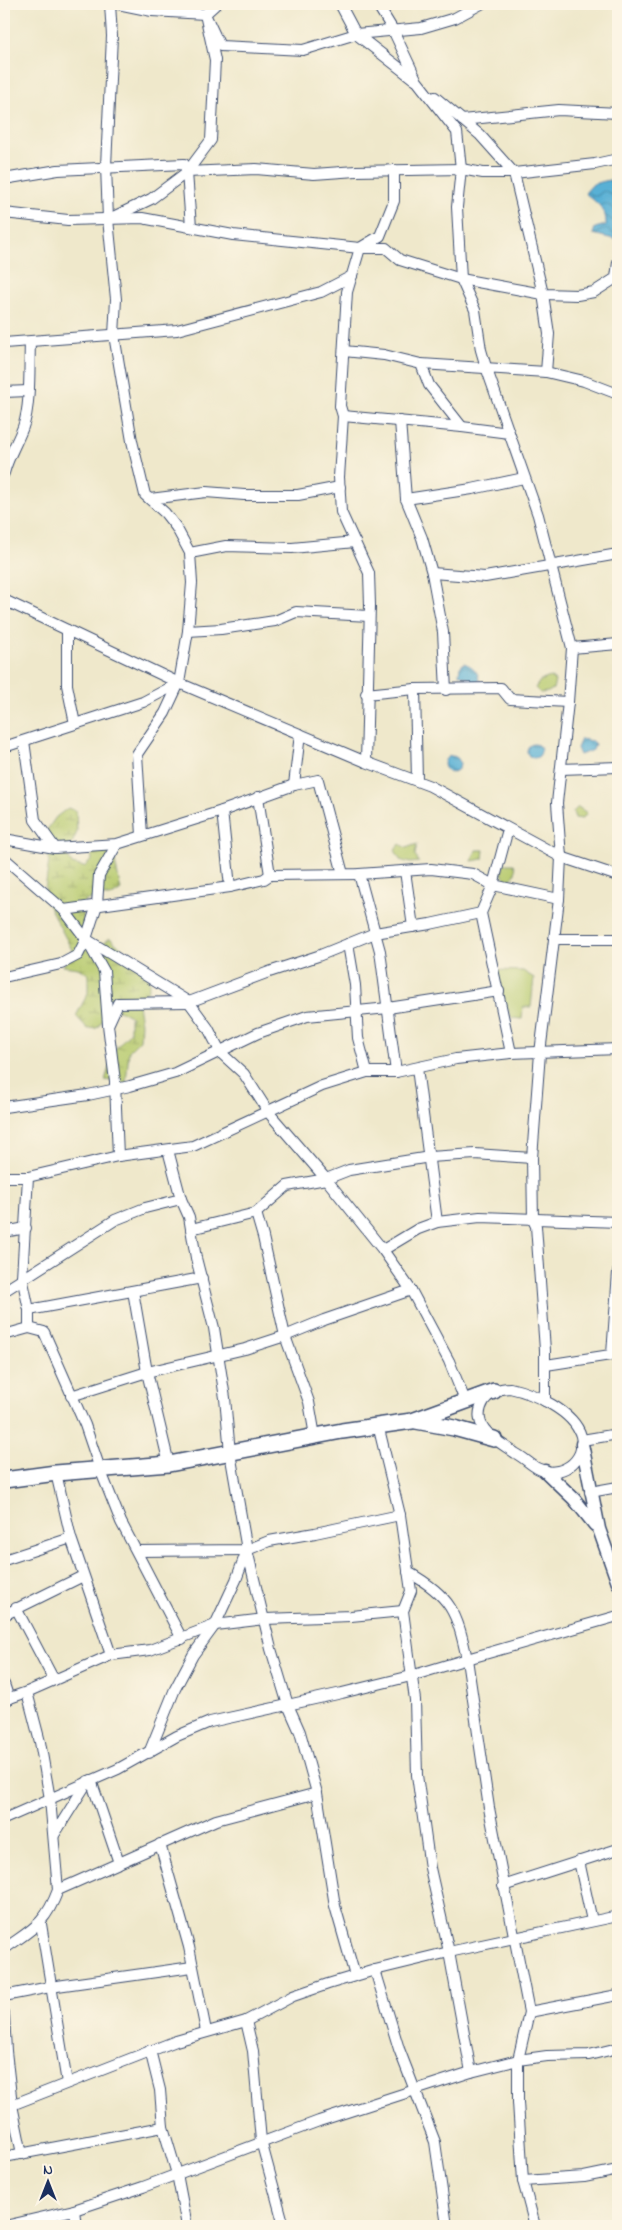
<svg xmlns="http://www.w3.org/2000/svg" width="622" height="2230" font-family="'Indie Flower',sans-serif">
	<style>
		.grass { fill: #b8cb6f; stroke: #6a7d66 }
		.wetland { fill: url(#wetland-marsh); stroke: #6a7d66 }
		.water { fill: url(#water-waves); stroke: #3a709a }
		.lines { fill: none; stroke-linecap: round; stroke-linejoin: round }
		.minor-casing { stroke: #3b4b6e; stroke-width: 12 }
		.major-casing { stroke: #3b4b6e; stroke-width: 15 }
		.highway-casing { stroke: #3b4b6e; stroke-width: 18 }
		.minor { stroke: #fff; stroke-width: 10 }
		.major { stroke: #fff; stroke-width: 12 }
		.highway { stroke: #fff; stroke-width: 15 }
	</style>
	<defs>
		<pattern id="wetland-marsh" width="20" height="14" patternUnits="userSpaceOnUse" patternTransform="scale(1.25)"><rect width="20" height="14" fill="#b8cb6f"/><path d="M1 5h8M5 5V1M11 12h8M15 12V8" fill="none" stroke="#95a55e"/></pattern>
		<pattern id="water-waves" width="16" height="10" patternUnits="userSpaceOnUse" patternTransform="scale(1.25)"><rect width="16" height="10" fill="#58b0d5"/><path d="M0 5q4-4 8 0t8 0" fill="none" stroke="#4890b0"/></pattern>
	</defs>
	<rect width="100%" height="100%" fill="#fcf5e5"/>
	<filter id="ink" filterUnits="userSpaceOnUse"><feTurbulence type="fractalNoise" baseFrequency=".02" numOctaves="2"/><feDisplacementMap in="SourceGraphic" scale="10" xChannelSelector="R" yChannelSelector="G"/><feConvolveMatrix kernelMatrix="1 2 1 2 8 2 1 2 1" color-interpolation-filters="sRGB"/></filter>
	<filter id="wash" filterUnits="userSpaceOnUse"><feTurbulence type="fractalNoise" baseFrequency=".0096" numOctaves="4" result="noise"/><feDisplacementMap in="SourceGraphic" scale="20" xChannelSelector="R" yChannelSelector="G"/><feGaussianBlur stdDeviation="1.12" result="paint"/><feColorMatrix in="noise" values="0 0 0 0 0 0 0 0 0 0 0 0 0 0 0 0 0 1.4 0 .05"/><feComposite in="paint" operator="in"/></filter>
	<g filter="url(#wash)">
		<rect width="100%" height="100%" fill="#efe8cb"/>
		<g class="grass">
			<polygon points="550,677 555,681 553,689 548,692 540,693 535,688 540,681"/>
			<polygon points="578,807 587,813 582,819 575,818 573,812"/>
			<polygon points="400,844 406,848 417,844 415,855 419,862 410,863 400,860 395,850"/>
			<polygon points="476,850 484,850 483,859 472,861"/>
			<path d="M 504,864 L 514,864 C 518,873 514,877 507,882 L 502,873 Z"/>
			<polygon points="496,970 523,971 534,978 531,1007 523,1007 522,1019 512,1018 505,1004"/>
		</g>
		<polygon class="wetland" points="68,808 76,811 77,832 67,855 72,864 84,867 92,860 91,851 112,848 121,890 112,896 98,896 84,902 83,927 88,943 100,946 110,938 149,974 149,988 138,1004 141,1023 140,1040 129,1051 126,1083 105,1080 115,1049 130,1032 130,1016 119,1010 109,1011 97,1028 88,1029 76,1016 88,993 88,974 78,968 63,966 72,950 44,897 49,860 48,849 42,837 56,817"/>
		<g class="water">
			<path d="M 609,180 L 618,181 L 618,240 L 593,234 L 595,228 L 606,225 C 607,209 597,203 585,193 L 593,184 Z"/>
			<path d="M 464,663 C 474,667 478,671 479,681 L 472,682 L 468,678 L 459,674 L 460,667 Z"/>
			<polygon points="581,739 592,741 595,744 593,750 580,755 577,748"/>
			<circle cx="534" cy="751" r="7"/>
			<circle cx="452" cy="764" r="8"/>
		</g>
	</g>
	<g filter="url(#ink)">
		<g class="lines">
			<defs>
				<g id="minor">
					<polyline points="110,4 112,36 106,166 108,219 116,299 114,335 132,441 145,495 165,513 176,527 190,553 192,583 188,631 179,683 165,713 137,754 142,835"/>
					<polyline points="118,4 152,11 205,14 220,46 303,50 356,34 421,28 455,18 481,4"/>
					<polyline points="340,4 356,34 415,80"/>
					<polyline points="377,4 393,30 417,81 457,132 461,169 457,207 461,279 475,310 481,350 486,367 538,515 572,648 568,702 557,803 561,857 559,899 540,1053 532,1158 533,1220 536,1226 545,1350 545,1401"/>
					<polyline points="435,97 480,135 514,173 543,294 549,334 546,372"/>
					<polyline points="462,120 559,110 618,113"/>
					<polyline points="187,172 256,169 314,174 356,171 461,169 483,173 514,173 595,164 618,159"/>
					<polyline points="4,179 58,170 184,164 187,172 191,227"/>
					<polyline points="4,213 68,220 142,218 233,235 360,248 386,248 400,260 461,279 543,294 577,295 594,292 616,278 618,262"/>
					<polyline points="111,218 151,199 187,172 211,140 215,60 205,14 216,4"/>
					<polyline points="4,343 177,330 321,292 352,276"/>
					<polyline points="344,351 384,355 421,364 429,385 462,427"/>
					<polyline points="421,364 546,372 584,381 618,394"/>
					<polyline points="4,392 28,391"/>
					<polyline points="343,416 462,427 509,433"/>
					<polyline points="400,421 406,499 422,538 432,573 443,632 446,690"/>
					<path d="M 4,473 C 8,457 17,443 23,427 C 31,405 29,366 30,342"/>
					<polyline points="150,499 206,492 244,495 298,495 340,487"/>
					<polyline points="406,499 472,489 524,478"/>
					<polyline points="190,553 226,546 292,548 355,542"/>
					<polyline points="432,573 485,577 618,554"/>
					<polyline points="4,600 179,683 366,762 430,786 561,857 618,876"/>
					<polyline points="67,630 67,685 75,724"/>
					<polyline points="188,631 221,629 275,621 296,612 369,616"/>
					<polyline points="572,648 618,644"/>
					<polyline points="415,689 417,780"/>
					<polyline points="366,694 415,689 501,688 510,699 568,702"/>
					<polyline points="24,741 35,820 55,848"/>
					<polyline points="4,747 143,702 179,683"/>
					<polyline points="366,762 370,605 369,573 341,512 339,477 343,416 340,406 347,292 360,248 380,236 394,201 394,170"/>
					<polyline points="561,769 618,767"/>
					<polyline points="294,785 300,734"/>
					<polyline points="258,797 270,875"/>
					<polyline points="222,811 230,887"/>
					<polyline points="508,829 493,885 481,913 511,1053"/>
					<polyline points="4,839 55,848 117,844 222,811 294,785 318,780 343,874"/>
					<polyline points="4,858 64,910 86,939 189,1002 208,1028 221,1053 244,1074 269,1113 326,1179 383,1250 411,1290 449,1361 466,1403"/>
					<polyline points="405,871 413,927"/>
					<polyline points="359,874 380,951 396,1072"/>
					<polyline points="64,910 230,887 264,879 270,875 359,874 431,869 473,874 493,885 559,899"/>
					<polyline points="555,939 618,939"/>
					<polyline points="348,944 355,985 358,1038 367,1072"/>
					<polyline points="4,977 61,964 78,955 86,939"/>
					<polyline points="108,1024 104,971 86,939 97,905 99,875 117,844"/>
					<polyline points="417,1068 437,1222"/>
					<polyline points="115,1083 118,1156"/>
					<polyline points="116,1089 108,1025 118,1003 189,1002 269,972 318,956 375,933 430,924 481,913"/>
					<polyline points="4,1107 88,1095 130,1086 175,1073 258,1033 307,1016 388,1008 499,991"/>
					<polyline points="168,1150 181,1199 189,1217 196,1258 214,1328 225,1398 230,1453 247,1550 271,1649 288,1705 300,1732 317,1793 335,1906 355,1976"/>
					<polyline points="4,1177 28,1177 118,1156 193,1146 322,1086 367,1072 396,1072 456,1059 511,1053 618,1049"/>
					<polyline points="256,1213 263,1237 285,1336 309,1402 315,1436"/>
					<polyline points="191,1229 256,1213 287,1186 326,1179 349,1170 430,1157 475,1154 532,1158"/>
					<polyline points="4,1232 26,1228"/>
					<polyline points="383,1250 418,1229 437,1222 480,1217 618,1222"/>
					<polyline points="4,1291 115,1220 145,1208 181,1199"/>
					<polyline points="133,1291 147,1372 169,1464"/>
					<polyline points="29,1310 202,1278"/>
					<polyline points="29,1328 44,1332 85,1425 100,1469 121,1522 182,1639"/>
					<polyline points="4,1335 29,1328 29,1310 22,1277 28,1177"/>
					<polyline points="612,1354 618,1272"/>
					<polyline points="546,1365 617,1354"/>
					<path d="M 510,1388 C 533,1393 574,1411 581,1436 C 587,1461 559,1480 537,1468 C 530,1464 523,1457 515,1453 C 498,1441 468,1427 484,1401 C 490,1392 499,1388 510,1388 Z"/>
					<polyline points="71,1396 147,1372 245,1349 285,1336 324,1320 411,1290"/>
					<polyline points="378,1425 400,1515 411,1591 403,1611 415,1700 417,1775 430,1868 449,1952 471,2072"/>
					<polyline points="582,1440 618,1434"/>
					<polyline points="56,1473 71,1538 111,1655"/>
					<polyline points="590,1492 618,1487"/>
					<polyline points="137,1551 247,1550 269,1541 315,1533 400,1515"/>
					<polyline points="4,1560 71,1538"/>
					<polyline points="16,1608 54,1680"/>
					<polyline points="4,1615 83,1576"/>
					<polyline points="4,1684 9,1699"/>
					<polyline points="4,1700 27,1692 111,1655 150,1650 215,1625 265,1619 351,1616 403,1611"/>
					<polyline points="149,1753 175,1689 193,1655 215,1625 236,1580 247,1550"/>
					<polyline points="91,1780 119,1863"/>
					<path d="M 4,1819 L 118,1769 L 177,1736 L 210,1722 L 342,1693 L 411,1676 L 467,1659 C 457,1612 451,1596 408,1572"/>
					<polyline points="54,1835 88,1781"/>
					<polyline points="160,1844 189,1947 206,2031"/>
					<polyline points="579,1861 592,1921"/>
					<polyline points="503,1886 618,1849"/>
					<polyline points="58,1890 216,1820 317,1793"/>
					<polyline points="41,1924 67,2083"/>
					<path d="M 4,1949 C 32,1929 45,1925 58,1890 L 50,1799 L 40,1742 L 27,1692"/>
					<polyline points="375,1970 399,2049 435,2142 447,2226"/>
					<polyline points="4,1996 50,1987 192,1967"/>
					<polyline points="529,2012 618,1995"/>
					<polyline points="4,2014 6,2051 12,2105 22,2154"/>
					<polyline points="246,2021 253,2051 261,2141 284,2226"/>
					<polyline points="150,2050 160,2090 163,2127 177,2174 187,2226"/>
					<polyline points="4,2108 176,2041 246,2021 293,1996 328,1984 375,1970 449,1952 618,1916"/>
					<polyline points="4,2157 163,2127"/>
					<polyline points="523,2181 584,2177 618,2170"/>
					<polyline points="74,2210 76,2226"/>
					<polyline points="5,2226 74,2210 143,2187 319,2121 471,2072 518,2060 547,2056 589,2055 618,2048"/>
					<polyline points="535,2226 523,2181 518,2102 518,2060 529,2012 489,1808 467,1659 618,1616"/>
				</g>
				<g id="major">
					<polyline points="582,1444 599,1529 618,1583"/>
					<polyline points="545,1471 574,1499 595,1525"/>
				</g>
				<g id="highway">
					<polyline points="416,1421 454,1428 494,1439"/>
					<polyline points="4,1480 56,1473 169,1464 342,1431 412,1421 494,1391"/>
				</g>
			</defs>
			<use href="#minor" class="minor-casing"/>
			<use href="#major" class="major-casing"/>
			<use href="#highway" class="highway-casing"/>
			<use href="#minor" class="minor"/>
			<use href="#major" class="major"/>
			<use href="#highway" class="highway"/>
		</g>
	</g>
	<rect width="622" height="2230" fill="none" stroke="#fcf5e5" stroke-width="20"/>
	<g transform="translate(48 2182)" stroke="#fcf5e5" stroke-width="4" paint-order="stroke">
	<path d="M0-4L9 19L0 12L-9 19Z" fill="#1b2f5e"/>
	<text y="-8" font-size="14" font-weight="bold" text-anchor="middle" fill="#1b2f5e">N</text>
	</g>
</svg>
